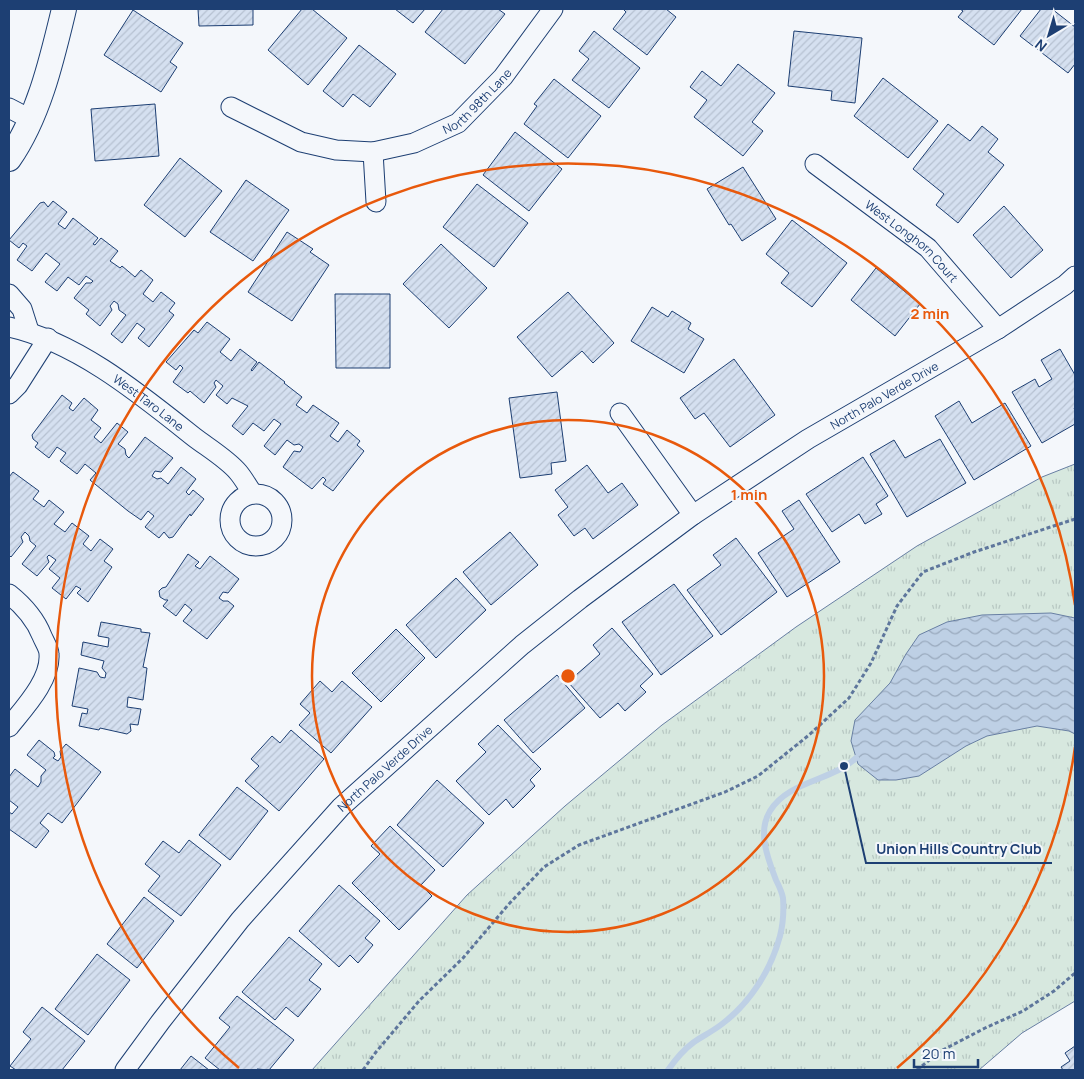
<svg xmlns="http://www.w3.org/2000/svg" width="1084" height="1079" font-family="Manrope,sans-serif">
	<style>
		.grass { fill: url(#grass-tufts); stroke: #687fa3 }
		.water { fill: url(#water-waves); stroke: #687fa3 }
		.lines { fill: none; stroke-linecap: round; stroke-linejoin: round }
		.stream { stroke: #bed0e5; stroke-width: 6 }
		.building { fill: url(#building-hatch); stroke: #1d3f73 }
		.minor-casing { stroke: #1d3f73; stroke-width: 21 }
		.tertiary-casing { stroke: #1d3f73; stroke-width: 26 }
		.path { stroke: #5e769c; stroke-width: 3; stroke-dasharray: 4 2.5; stroke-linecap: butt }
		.minor { stroke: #f4f7fb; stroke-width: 19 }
		.tertiary { stroke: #f4f7fb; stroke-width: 24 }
		.ring { fill: none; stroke: #e8590c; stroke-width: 2.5 }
		.labels { text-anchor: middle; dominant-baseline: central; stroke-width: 4; stroke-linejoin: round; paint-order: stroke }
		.street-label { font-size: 12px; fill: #1d3f73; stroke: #f4f7fb }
		.centre { fill: #e8590c; stroke: #f4f7fb; stroke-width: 2.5 }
		.ring-label { font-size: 15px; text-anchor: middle; font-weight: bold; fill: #e8590c; stroke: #f4f7fb; stroke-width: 4; stroke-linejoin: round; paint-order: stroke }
		.leader { fill: none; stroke: #1d3f73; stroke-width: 2 }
		.callout-dot { fill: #1d3f73; stroke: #f4f7fb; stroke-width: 2 }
		.callout-label { font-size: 14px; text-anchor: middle; font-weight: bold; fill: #1d3f73; stroke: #f4f7fb; stroke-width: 4; stroke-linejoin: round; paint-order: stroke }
	</style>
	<defs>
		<pattern id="grass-tufts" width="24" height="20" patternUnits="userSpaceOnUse" patternTransform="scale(1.25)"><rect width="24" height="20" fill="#d7e8df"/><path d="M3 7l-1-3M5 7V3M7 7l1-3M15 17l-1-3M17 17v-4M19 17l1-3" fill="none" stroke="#b8c8c3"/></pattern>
		<pattern id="water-waves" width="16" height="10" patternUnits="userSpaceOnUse" patternTransform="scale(1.25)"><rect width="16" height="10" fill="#bed0e5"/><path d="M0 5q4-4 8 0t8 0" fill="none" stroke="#9aaabe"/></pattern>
		<pattern id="building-hatch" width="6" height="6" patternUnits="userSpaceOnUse" patternTransform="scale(1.25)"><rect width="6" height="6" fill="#d5e0f0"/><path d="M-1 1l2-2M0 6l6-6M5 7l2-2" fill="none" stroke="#b6c1d1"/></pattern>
	</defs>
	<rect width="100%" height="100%" fill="#f4f7fb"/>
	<polygon class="grass" points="1075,464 1075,1001 1022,1033 979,1070 312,1070 467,895 565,806 662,725 796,627 917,546 1042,477"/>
	<polygon class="water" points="1051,613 1075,618 1075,734 1069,731 1037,726 987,736 966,746 919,776 896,780 878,780 858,764 851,741 855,720 890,683 906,654 919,635 947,622 982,615"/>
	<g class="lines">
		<path class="stream" d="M 668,1070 C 675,1060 683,1050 694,1042 C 703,1036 713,1031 722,1024 C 750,1003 771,970 780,936 C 783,924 784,911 783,898 C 782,892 779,886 776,880 C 768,859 757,832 770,811 C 788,781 832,781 856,758"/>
	</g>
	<g class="building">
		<polygon points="198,9 253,9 253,25 199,26"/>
		<polygon points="302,9 312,9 347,38 308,85 268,50"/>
		<polygon points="395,9 425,9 413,23"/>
		<polygon points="443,9 498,9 505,14 465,64 425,32"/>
		<polygon points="623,9 666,9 676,17 647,55 613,29 626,12"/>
		<polygon points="960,9 1022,9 994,45 958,17 963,11"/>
		<polygon points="1041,9 1052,9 1075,27 1075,64 1068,73 1020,36"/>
		<polygon points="133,10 183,43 170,62 177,67 161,92 104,55"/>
		<polygon points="594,31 640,68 609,108 572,80 589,59 579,51"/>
		<polygon points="794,31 862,38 855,103 831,100 832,91 788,86"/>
		<polygon points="359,45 396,74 370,107 353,94 343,107 323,91"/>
		<polygon points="738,64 775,93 752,122 763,131 743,156 694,117 707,100 690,87 702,71 721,86"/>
		<polygon points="883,78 938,121 908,158 854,116"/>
		<polygon points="554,79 601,116 568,158 524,124 537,106 534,104"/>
		<polygon points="155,104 159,156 95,161 91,109"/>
		<polygon points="948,124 970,141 982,126 998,139 988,152 1004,165 958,223 936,205 944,194 913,169"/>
		<polygon points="515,132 562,169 529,211 483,175"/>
		<polygon points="180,158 222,191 185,237 144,205"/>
		<polygon points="743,167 776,219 742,241 731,224 729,225 707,189"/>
		<polygon points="246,180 289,210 253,261 210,232"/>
		<polygon points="477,184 528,223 494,267 443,227"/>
		<polygon points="53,201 67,212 58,224 65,229 73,218 98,238 93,244 95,245 101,238 118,251 110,261 120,268 122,266 135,277 141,270 153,280 143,294 153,302 161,292 175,303 169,311 174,315 149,347 138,338 145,329 137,323 122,343 111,334 126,315 119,310 118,304 114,301 110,306 112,310 100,326 86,314 89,310 74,298 86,283 91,283 93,281 86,276 79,285 68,277 57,291 45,282 60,264 46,253 32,271 17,260 27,246 23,243 19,248 9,240 40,203 44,202 48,207"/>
		<polygon points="1004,206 1043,250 1011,278 973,235"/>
		<polygon points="792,220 847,263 812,307 781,283 789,273 766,254"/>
		<polygon points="287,232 313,249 310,252 329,265 292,321 248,292"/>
		<polygon points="441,244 487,288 449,328 403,284"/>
		<polygon points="876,268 920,304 895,336 851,300"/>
		<polygon points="568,292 614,343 593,363 582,351 552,377 517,337"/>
		<polygon points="335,294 390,294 390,368 336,368"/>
		<polygon points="652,307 668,317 672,311 691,323 688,329 704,339 684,373 631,341"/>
		<polygon points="207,322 230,339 220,352 231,361 240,349 257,362 251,370 252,371 259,362 285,382 284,383 302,397 296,405 307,413 313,405 339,423 330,436 338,442 347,430 360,441 357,445 364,451 333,491 323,484 326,480 323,477 312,489 283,467 294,451 300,452 303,447 299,444 294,445 287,440 275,455 264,446 281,424 274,419 264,431 253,423 243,435 232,426 248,406 232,398 227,404 216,395 223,386 216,380 214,383 216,387 204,403 190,391 188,393 173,382 183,368 180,365 176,370 166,362 194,330 198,333"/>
		<polygon points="1060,349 1075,375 1075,407 1074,408 1075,410 1075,424 1042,443 1012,392 1035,379 1039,387 1052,379 1041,360"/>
		<polygon points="734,359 775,415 730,447 704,413 695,419 680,398"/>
		<polygon points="557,392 566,461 551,463 552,474 520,478 509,398"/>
		<polygon points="62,395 72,403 69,408 73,411 84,398 98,410 91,420 101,428 94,437 101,443 117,423 128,432 118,444 125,449 126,455 129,458 145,437 173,458 161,472 155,471 152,476 157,479 161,478 168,484 181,467 196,479 186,492 189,495 193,490 204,499 191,516 190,514 173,537 169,538 164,532 159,538 145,527 154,516 148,511 141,520 128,511 90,480 96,473 85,464 77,474 60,461 66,453 57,447 49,458 35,447 38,443 33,439 32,435"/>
		<polygon points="959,401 972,423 1005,403 1031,446 974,480 935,416"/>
		<polygon points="940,439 966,483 907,517 870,454 894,440 905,458"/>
		<polygon points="863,457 888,496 876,504 882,514 865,524 859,514 832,532 806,494"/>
		<polygon points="587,465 608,493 622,483 638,505 593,539 585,528 574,536 558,515 568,507 555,490"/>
		<polygon points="13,472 39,491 33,499 44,507 49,500 64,512 54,524 65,532 72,523 89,536 83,544 91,551 100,539 113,549 104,561 112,567 88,602 77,593 81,589 76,586 66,599 52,588 60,578 49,569 56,560 49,555 47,557 49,562 37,576 22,564 36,546 30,541 29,536 25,532 21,537 23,542 11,557 9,555 9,477"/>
		<polygon points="799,500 840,562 787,597 758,553 794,529 782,511"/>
		<polygon points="510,532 538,565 491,605 463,572"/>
		<polygon points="736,538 777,592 721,635 687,590 721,565 713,555"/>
		<polygon points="188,554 199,562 195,566 200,569 210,556 239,579 228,593 223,592 219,598 223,601 228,601 234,606 207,639 183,621 192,610 185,604 176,616 163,606 168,600 165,600 160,597 159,591 162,588 166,587"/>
		<polygon points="456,578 486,610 436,658 406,625"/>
		<polygon points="674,584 713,636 661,675 622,622"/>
		<polygon points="101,622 141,629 141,632 150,633 143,667 147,668 143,700 128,697 127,707 141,709 138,725 130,724 131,731 127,734 100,728 99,730 79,726 82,713 87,714 88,709 72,706 79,668 97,672 100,677 105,678 106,673 102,668 104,661 81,655 83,642 108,647 109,638 98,636"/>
		<polygon points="612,628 653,674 640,686 646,692 625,711 618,703 600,718 568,682 600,654 593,645"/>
		<polygon points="396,629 425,658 381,702 352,673"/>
		<polygon points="557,675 585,708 533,753 504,720"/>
		<polygon points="320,681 332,692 342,681 372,707 331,753 299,725 310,713 300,704"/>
		<polygon points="498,725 541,769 530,780 535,786 513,808 506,799 489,815 456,781 486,752 478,744"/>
		<polygon points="291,730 324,759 279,811 245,781 259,766 251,759 272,736 280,743"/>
		<polygon points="39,740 54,752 55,756 53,758 58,761 61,757 60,751 66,744 101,772 62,823 48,813 40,823 49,831 36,848 9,829 9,812 12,814 18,807 9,800 9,777 15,769 38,787 41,782 41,776 46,770 27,755"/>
		<polygon points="437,780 484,823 443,867 397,825"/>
		<polygon points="237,787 268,811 230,860 199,835"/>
		<polygon points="390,826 435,870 421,885 432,896 399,930 352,883 380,854 371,846"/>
		<polygon points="189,840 221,865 181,916 148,891 160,876 145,864 163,841 179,853"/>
		<polygon points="339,885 380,921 365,938 373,945 358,963 350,955 339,967 299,931"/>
		<polygon points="144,897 174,921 137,968 107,944"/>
		<polygon points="289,937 322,964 309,980 321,989 298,1017 286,1007 275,1020 242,992"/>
		<polygon points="97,954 130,980 88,1035 55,1009"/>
		<polygon points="237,996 294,1040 269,1070 257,1069 256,1070 220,1070 205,1058 230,1027 219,1018"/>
		<polygon points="42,1007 85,1041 62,1070 16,1070 10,1066 31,1039 23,1032"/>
		<polygon points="1075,1046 1075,1070 1063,1070 1061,1067 1070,1061 1065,1053"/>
		<polygon points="191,1056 209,1070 180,1070"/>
	</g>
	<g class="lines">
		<defs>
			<g id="minor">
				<path id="s1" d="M 231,107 L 301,142 L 336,150 L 373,152 L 414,143 L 458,123 L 503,77 L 553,9"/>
				<polyline points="9,108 30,119"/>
				<polyline points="373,152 376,202"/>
				<path id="s2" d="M 815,164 L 928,248 L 998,329"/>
				<polyline points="9,294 22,309 29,331"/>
				<path id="s3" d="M 9,327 C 77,342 140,394 194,437 C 207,447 227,459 238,472 C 244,479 248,487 253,494"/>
				<polyline points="9,394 18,385 48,338"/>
				<polyline points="620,413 693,515"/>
				<circle cx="256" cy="520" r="26"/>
				<path d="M 9,594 C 24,606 35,618 42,636 C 44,641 49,648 49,654 C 51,680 24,708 9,727"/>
				<path id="s4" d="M 125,1070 L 161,1021 L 240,920 L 341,807 L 522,645 L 580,599 L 693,515 L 808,439 L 998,329 L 1065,285 L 1075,276"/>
			</g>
			<path id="tertiary" d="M 9,159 C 39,116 52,59 64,9"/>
		</defs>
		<use href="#minor" class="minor-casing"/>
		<use href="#tertiary" class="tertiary-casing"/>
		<g class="path">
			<polyline points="363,1070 376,1052 419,1001 463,958 508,905 544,867 579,845 725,792 758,776 809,735 849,698 871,663 897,606 923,572 974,552 1075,519"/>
			<polyline points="917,1070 939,1052 985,1028 1023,1011 1054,991 1075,973"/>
		</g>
		<use href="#minor" class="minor"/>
		<use href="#tertiary" class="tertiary"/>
	</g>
	<g class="ring">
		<circle cx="568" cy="676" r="256"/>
		<path d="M1075 747A512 512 0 0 1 897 1068M239 1068A512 512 0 1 1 1075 605"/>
	</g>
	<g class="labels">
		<g class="street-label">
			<text stroke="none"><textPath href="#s1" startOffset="270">North 98th Lane</textPath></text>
			<text stroke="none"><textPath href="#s2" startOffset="124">West Longhorn Court</textPath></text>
			<text stroke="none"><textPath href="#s4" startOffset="1024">North Palo Verde Drive</textPath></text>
			<text stroke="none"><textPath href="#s3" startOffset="160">West Taro Lane</textPath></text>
			<text stroke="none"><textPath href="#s4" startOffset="399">North Palo Verde Drive</textPath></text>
		</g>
	</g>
	<circle cx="568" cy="676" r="8" class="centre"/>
	<g class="ring-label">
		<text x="930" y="319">2 min</text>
		<text x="749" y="500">1 min</text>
	</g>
	<path class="leader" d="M844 766L866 863H1052"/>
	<circle class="callout-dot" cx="844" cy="766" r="5"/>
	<g class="callout-label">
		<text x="959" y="854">Union Hills Country Club</text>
	</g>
	<rect width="1084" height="1079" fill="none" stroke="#1d3f73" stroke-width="20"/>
	<g transform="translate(1049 35) rotate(218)" stroke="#f4f7fb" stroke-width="4" paint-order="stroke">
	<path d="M0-4L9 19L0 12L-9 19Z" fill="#1d3f73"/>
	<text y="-8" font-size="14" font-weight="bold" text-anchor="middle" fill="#1d3f73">N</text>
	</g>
	<path d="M914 1059v8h64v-8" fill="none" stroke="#1d3f73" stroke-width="2.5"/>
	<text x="922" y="1059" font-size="15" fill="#1d3f73" stroke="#f4f7fb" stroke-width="4" paint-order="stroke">20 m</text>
</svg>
